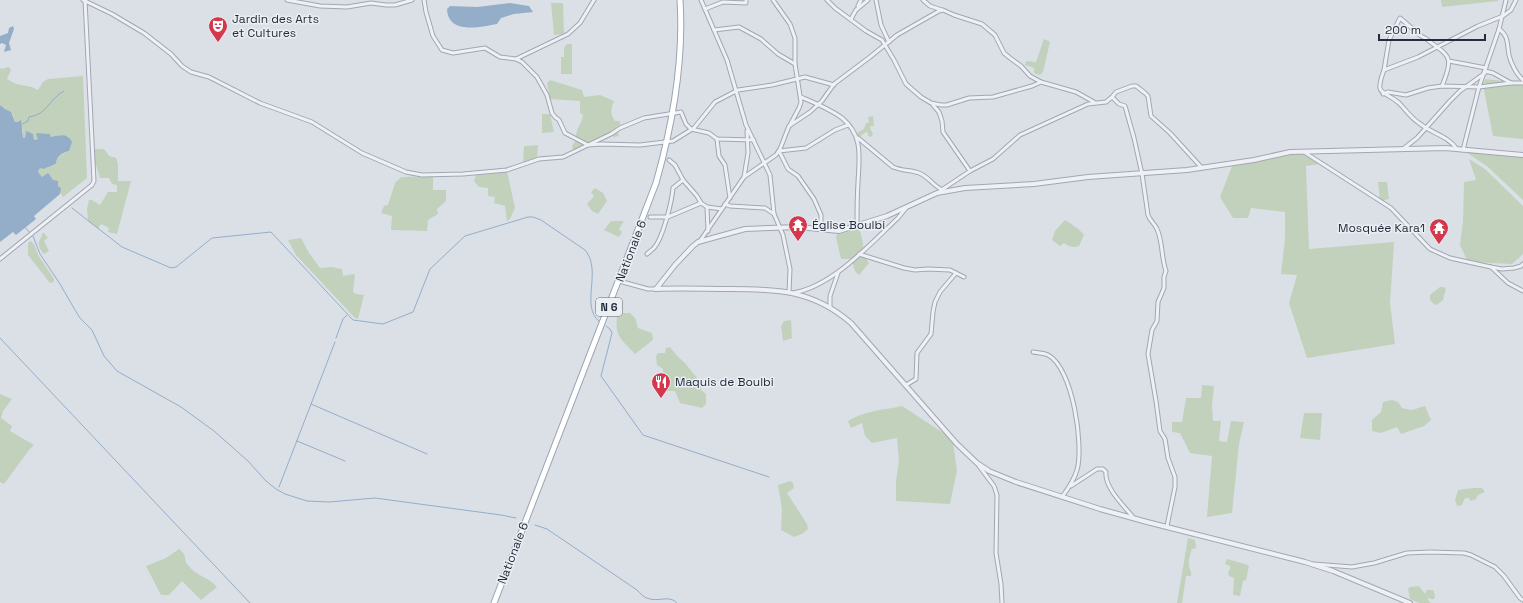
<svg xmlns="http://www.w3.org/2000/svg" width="1523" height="603" font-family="'Space Grotesk',sans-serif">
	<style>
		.green { fill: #c1d1bc }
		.water { fill: #94adc9 }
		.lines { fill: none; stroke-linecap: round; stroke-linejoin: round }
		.stream { stroke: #94adc9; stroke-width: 1 }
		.minor-casing { stroke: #a1a7b1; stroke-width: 5 }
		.tertiary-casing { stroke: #a1a7b1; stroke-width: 6 }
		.primary-casing { stroke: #9aa4b3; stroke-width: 7 }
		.minor { stroke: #eef0f5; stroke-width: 3 }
		.tertiary { stroke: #eef0f5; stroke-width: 4 }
		.primary { stroke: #fff; stroke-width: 5 }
		.labels { text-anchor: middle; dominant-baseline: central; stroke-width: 3; stroke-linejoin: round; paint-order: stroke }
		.shield { fill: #ebeff4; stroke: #606774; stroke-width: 1 }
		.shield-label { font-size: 11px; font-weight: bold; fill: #252d3d }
		.poi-label { font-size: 12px; fill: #252d3d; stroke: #ebeff4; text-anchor: start }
		.street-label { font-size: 12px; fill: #252d3d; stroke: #ebeff4 }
	</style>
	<rect width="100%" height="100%" fill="#dbe0e7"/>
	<g class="green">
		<polygon points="1441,0 1498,0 1498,1 1442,7"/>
		<polygon points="551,3 563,3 564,34 554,35"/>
		<polygon points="1044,39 1050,42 1043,72 1040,75 1034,73 1034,68 1025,65 1026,61 1036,62"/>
		<polygon points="567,44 572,44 572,74 561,74 561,57 564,57 564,48"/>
		<path d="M 0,67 L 1,69 L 9,67 L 11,70 L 7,79 L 16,84 L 32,87 L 38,90 L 43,82 L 48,79 L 83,76 L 87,178 L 63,197 L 53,180 L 42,177 L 38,173 L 40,168 L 54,166 C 57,158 61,154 69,151 L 62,135 L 51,137 L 50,134 L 38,133 L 39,139 L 34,140 L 26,131 L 25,138 L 23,138 L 23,130 L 18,122 L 15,122 L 13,115 L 0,105 Z"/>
		<polygon points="1485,79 1523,83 1523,139 1493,136 1483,85"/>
		<path d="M 550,80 L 582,90 L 584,97 L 600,95 L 614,101 C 611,108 610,114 615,121 L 620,121 L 620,125 L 616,127 L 619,136 L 614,137 L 611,135 L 573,150 L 572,146 L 576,140 C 575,128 582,125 583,115 L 580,113 L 580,101 L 550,99 L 547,83 Z"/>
		<polygon points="542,114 550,114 554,132 542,133"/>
		<polygon points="873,116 874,126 871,126 870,128 873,134 871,137 868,136 868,133 866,132 859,137 857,133 864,129 866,123 869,123 868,117"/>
		<polygon points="538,145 537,159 523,163 524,146"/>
		<polygon points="93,149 104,149 109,156 116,158 118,164 118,181 131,181 117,234 108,232 109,228 101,224 98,229 88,221 87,209 89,200 92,200 100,205 108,192 117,192 117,185 112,184 109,178 100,178 96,165 93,165"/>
		<polygon points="1466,152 1523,157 1523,200 1488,167"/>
		<polygon points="1304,154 1319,164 1306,166 1309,249 1394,242 1390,303 1395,344 1307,358 1289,303 1297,275 1281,274 1285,239 1285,212 1251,208 1248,218 1233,218 1220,197 1232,166 1280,156"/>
		<polygon points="1469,159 1485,169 1523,206 1523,254 1512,264 1471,262 1466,258 1460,245 1463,221 1464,182 1476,180"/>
		<polygon points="507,171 515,208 510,219 507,221 505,206 494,203 495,197 488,196 488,188 479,187 474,181 476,175 492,174"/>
		<polygon points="433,176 433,190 446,190 446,201 437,209 438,214 428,220 427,231 391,230 392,216 381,213 384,206 388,205 395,183 401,177"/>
		<polygon points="1378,182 1387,182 1389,199 1380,201"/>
		<polygon points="595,188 603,193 607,201 598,214 592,211 587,204 594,196 591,192"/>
		<path d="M 1065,220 C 1070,223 1082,231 1084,235 L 1079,246 C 1073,248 1069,247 1064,243 L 1060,246 L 1052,240 L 1055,231 Z"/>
		<polygon points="611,221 624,221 619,229 622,232 619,237 604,230"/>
		<polygon points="859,226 863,243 863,254 869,263 859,275 855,271 851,259 841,259 836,237 839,231"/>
		<path d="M 43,232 L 48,238 L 44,241 L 49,251 L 44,254 L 43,253 C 36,243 39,243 43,232 Z"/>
		<polygon points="301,238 309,253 320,268 331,267 342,269 343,276 353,274 355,275 353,292 356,294 364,295 358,319 355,318 296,255 288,240"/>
		<polygon points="31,241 35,246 38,255 54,279 54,282 50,283 28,255 28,243"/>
		<polygon points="1440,287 1444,287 1446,290 1443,298 1444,299 1437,305 1434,304 1430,300 1430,295"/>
		<path d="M 618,313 L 630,313 L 635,318 L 638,328 L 652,333 L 653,340 L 635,354 C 621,339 613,335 618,313 Z"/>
		<polygon points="791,320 792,338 783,341 781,326 784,321"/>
		<polygon points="670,347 677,356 685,363 701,383 701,390 706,394 706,404 702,408 680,403 675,391 667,391 667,386 663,386 663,369 657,365 656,356 658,353 665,353 666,348"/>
		<polygon points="1202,385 1214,386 1212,405 1213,421 1221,421 1219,441 1227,442 1231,421 1244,422 1239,444 1232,513 1207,517 1212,456 1190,453 1180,433 1172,432 1172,422 1182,422 1186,398 1201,398"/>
		<polygon points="0,394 12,399 3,411 1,418 12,426 10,431 34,445 29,450 4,484 0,482"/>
		<polygon points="1392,400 1398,402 1402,408 1412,410 1425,406 1431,420 1424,426 1401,434 1397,427 1381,433 1372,431 1372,420 1381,412 1383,402"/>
		<path d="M 902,406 L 945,434 L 953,443 L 957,470 L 950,504 L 896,501 L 896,481 L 899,461 L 897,438 L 872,443 L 865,436 L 862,423 L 851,428 L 848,421 C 863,411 884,410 902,406 Z"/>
		<polygon points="1304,413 1322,413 1320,440 1300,438"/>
		<polygon points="790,481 793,483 794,488 787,493 807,524 808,529 802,534 794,537 781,530 782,509 778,485"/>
		<polygon points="1473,488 1482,488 1485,492 1478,495 1476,499 1470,501 1469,498 1465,498 1462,505 1457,506 1455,500 1458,490"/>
		<path d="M 1188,538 L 1195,540 L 1196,548 L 1192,549 C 1190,554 1188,561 1189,566 C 1190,571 1192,572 1191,576 L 1186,576 L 1182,603 L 1177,603 Z"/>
		<path d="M 179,549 C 188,556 183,559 188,565 C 196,576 209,577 217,587 L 201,600 L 182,581 L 169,595 L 161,595 L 146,566 L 166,558 Z"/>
		<polygon points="1227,559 1245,564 1249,566 1246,580 1243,581 1240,596 1233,595 1234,578 1229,576 1228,571 1230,570 1230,566 1225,564"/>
		<polygon points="1419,586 1425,594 1427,590 1433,590 1435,596 1434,599 1431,599 1428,598 1428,600 1431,603 1419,603 1410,599 1408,589 1410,587"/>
	</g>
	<g class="water">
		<path d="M 510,3 L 529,6 L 533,12 L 514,14 L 501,18 L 497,24 C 481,27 448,35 447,9 L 450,6 L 477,7 Z"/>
		<polygon points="13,26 14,29 9,43 11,50 4,52 6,45 2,43 0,44 0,36 8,33 9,28"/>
		<path d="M 0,105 L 5,109 L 11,112 L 15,122 L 18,122 L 21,120 L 23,138 L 25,138 L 26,131 L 33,134 L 34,140 L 38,139 L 36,134 L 38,133 L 50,134 L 51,137 C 61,135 67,133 72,142 L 69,151 C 62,153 57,156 56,163 C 53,167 48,166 44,169 L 40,168 L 38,172 L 42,177 L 48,173 L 53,180 L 58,181 L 58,186 L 61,188 L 60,194 L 34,216 L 36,219 L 16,235 L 13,232 L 0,242 Z"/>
	</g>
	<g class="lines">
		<g class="stream">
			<path d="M 22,124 L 28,121 L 29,117 C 47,115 49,99 64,91"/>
			<path d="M 72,208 L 122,247 L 171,268 L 176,267 L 212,238 L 271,232 L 353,320 L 383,324 L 413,312 L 430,269 L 465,236 L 528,217 L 533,217 L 541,220 L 585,250 C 603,271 579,307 600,322"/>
			<polyline points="25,227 30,233"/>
			<polyline points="33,236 40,254 60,284 75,310 80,318 92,330 104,356 117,371 181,407 214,431 248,461 266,481 276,489 285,494 307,501 329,502 375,498 501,515 516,518"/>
			<polyline points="606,326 610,329 612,333 601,376 643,435 769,477"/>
			<polyline points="0,338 250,603"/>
			<polyline points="336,338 343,319 347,315"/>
			<polyline points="311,404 427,454"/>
			<polyline points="297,441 345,461"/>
			<polyline points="279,487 335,342"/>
			<path d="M 535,525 L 547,529 L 637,590 C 640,593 643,597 647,598 C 657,603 670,594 677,603"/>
		</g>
		<defs>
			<g id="minor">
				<polyline points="83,0 112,14 144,33 171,54 182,66 191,72 209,77 260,103 312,122 362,153 406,172 422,175 463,174 507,170 539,159 563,157 611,134 620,128 644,118 681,112 686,124 691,129 709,133 717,139 754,140"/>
				<polyline points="287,0 320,6 347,7 371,3 386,5 395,5 412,0"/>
				<polyline points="424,0 426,12 433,36 442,50 453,53 485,48 500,57 516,59 522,62 537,77 547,95 552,113 555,117 559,120 565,133 588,145 601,144 640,145 673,141 694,128 715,102 738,90 772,85 805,77 834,85"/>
				<polyline points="701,0 727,60 746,125 770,175 774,214 783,235 790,269 789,292"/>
				<polyline points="773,0 790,24 795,38 795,64 801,102 799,108 790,125"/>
				<polyline points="827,0 835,8 866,31 882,40 894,60 906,84 921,97 931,103 941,105 947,105 969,98 993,97 1032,86 1041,82 1076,92 1094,102"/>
				<polyline points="876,0 881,25 889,42"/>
				<polyline points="923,0 930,6 942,10"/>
				<polyline points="858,6 861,0"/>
				<polyline points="705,9 723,2 746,3 746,0"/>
				<polyline points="851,19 856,10 868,0"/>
				<path d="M 1499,29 C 1509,36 1507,45 1509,55 C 1511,64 1517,75 1523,80"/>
				<polyline points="714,30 739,27 761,39 778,54 795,64"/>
				<polyline points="516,59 568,34 580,23 594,0"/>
				<polyline points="1449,61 1486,68"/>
				<path d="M 1384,70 L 1389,40 L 1400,18 L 1421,36 L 1425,38 C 1449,57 1455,54 1442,86"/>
				<polyline points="1485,71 1493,73 1511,83 1523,83"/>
				<polyline points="1383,94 1388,92 1406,95 1428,88 1442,86 1479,87 1511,83"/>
				<path d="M 801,97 C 815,103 830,109 842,118 C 864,136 859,158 858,183 C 857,197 857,212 857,226"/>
				<path d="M 1112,97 L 1119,104 L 1125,106 L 1134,138 L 1142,174 L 1148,215 C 1150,221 1155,224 1157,229 C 1163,242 1161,257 1166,271 L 1164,277 L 1164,288 L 1158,302 L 1157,321 L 1152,330 L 1148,354 L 1156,401 L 1160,431 L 1165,439 L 1168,458 L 1175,477 L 1175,487 L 1167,526"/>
				<polyline points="933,105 939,112 942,121 943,132 970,171"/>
				<path d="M 858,138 L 893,167 C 902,171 911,170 919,173 C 928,176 934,187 943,190"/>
				<polyline points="717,139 719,156 725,165 730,198"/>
				<polyline points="1403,149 1417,138 1450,101 1460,91 1485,73"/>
				<path d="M 1457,149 C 1448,136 1431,133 1419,123 C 1411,118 1406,110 1399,103 C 1383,89 1374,97 1384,70 L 1418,57 L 1478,26 L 1503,16 L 1511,10 L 1516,0"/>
				<polyline points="1463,150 1479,87 1499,29 1506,0"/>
				<polyline points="1304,152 1391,208 1430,249 1450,258 1491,267 1502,269 1514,268 1521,266 1523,264"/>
				<polyline points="669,160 675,165 683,180 697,196 701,203 707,207 708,231"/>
				<polyline points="744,177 748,153 747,131"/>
				<polyline points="940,191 970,171 993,159 1020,135 1088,104 1106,102 1112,97 1116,92 1132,86 1136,86 1145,93 1148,96 1151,116 1170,133 1202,168"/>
				<polyline points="725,204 730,206 765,208 774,214"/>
				<polyline points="707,207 722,209"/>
				<polyline points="650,217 668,217 701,203"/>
				<polyline points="821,229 821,215 814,199 798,176 788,169 779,151 806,148 835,130 848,125"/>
				<polyline points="700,241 744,177 776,155 780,149 789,126 810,112 822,101 834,84 870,57 897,35 939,11 943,10 954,15 982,24 995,35 1004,53 1010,58 1021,66 1030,76 1041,82"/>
				<path d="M 647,254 C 649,252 652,250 654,248 C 663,238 672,201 673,188 L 683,180"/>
				<polyline points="859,254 904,268 915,270 928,269 950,270 964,277"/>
				<polyline points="0,259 92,185 94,181 85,0"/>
				<polyline points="1491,267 1508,283 1523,291"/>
				<polyline points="619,281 648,289 656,289"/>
				<path d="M 793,293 C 833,286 869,245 898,218 L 906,208"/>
				<polyline points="830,307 830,296 838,273"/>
				<path d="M 1033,352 C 1038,353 1044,353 1048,355 C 1073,368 1084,446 1077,470 C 1074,480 1068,489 1062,497"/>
				<polyline points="906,385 916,379 917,353 931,334 933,312 935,302 940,292 956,273"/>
				<polyline points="979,466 994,486 997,495 996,553 1001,584 1002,603"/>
				<path d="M 1071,486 L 1097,469 L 1103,469 L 1106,472 C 1104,487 1124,506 1133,517"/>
				<polyline points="1314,564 1352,567 1374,563 1407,553 1430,552 1464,553 1471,555 1495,567 1504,576 1520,598 1523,600"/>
			</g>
			<g id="tertiary">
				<polyline points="656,289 675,265 693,246 698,242 745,229 799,227 839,231 887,216 937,193 965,188 1034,184 1088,177 1187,170 1254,160 1290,152 1445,148 1523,155"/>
				<path d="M 656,289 C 681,288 705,289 730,289 C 777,289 813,290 851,323 L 957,444 L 977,463 L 989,471 L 1016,482 L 1100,509 L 1147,522 L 1305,562 L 1333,571 L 1410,603"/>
			</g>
			<path id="primary" d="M 494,603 L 656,183 C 673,123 684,62 680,0"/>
		</defs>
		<use href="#minor" class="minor-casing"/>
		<use href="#tertiary" class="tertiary-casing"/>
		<use href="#primary" class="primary-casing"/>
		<use href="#minor" class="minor"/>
		<use href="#tertiary" class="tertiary"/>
		<use href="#primary" class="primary"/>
	</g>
	<defs>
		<symbol id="theatre-pin" viewBox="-11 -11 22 30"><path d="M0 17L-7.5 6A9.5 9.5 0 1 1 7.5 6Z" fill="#d4384c" stroke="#ebeff4"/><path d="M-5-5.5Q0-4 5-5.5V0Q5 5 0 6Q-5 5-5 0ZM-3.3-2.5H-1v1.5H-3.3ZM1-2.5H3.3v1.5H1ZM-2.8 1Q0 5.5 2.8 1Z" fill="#fff"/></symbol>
		<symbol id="temple-pin" viewBox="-11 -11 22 30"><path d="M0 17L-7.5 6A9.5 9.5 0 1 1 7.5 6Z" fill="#d4384c" stroke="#ebeff4"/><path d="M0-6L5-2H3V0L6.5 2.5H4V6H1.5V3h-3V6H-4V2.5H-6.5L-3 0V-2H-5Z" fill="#fff"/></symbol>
		<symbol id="restaurant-pin" viewBox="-11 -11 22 30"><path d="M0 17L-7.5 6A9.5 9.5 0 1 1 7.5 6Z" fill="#d4384c" stroke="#ebeff4"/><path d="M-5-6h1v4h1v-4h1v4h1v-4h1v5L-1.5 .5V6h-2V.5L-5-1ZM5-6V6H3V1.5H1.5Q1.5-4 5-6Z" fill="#fff"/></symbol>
	</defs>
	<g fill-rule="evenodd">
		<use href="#theatre-pin" x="207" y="15" width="22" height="30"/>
		<use href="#temple-pin" x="787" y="214" width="22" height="30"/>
		<use href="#temple-pin" x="1428" y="217" width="22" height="30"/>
		<use href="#restaurant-pin" x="650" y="371" width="22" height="30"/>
	</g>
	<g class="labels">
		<rect class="shield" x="596" y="298" width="26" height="18" rx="3"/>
		<g class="shield-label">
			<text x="609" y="307">N 6</text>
		</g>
		<g class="poi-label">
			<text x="232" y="19">Jardin des Arts<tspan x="232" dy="14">et Cultures</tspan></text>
			<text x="812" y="225">Église Boulbi</text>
			<text x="1425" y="228" text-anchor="end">Mosquée Kara1</text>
			<text x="675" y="382">Maquis de Boulbi</text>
		</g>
		<g class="street-label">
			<text transform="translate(631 251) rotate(-69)">Nationale 6</text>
			<text transform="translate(513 553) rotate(-69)">Nationale 6</text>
		</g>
	</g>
	<path d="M1379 34v6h106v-6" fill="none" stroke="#252d3d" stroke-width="2"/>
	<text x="1385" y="34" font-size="12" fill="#252d3d" stroke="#ebeff4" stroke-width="3" paint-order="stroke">200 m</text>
</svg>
